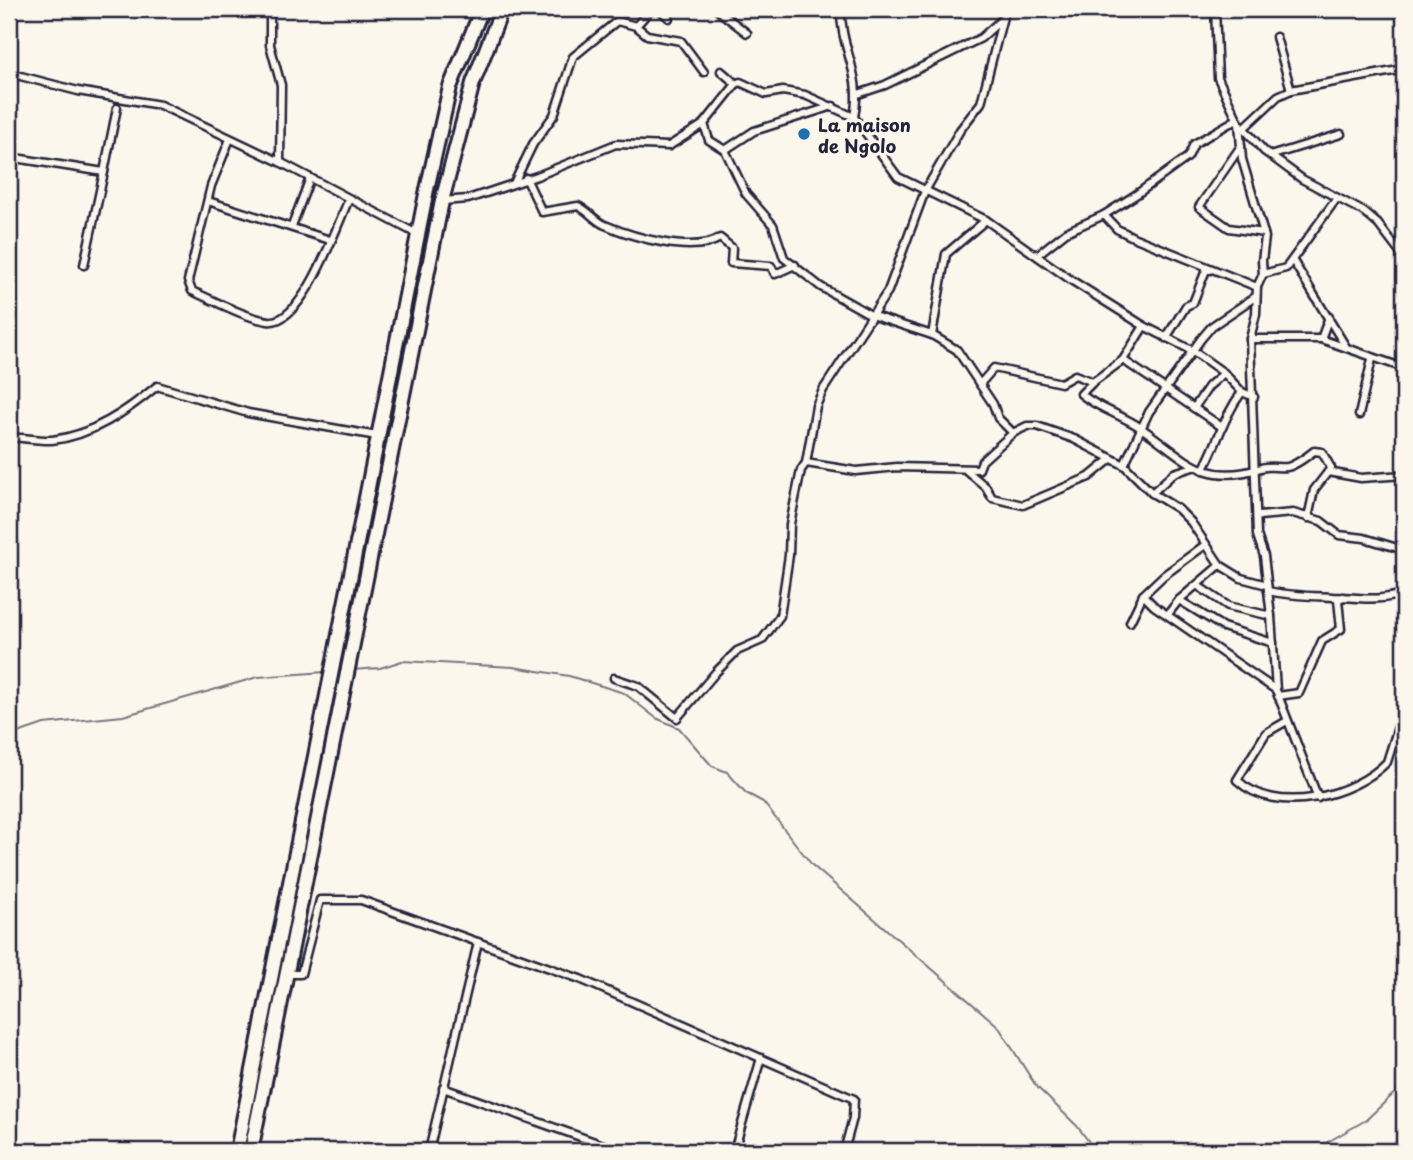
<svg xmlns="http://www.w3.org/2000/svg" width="1413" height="1160" font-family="'Playpen Sans',sans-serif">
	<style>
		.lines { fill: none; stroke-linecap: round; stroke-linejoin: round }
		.stream { stroke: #787681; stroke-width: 2 }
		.street-casing { stroke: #22223b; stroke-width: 11 }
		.highway-casing { stroke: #22223b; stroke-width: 18 }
		.street { stroke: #fbf7ec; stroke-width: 6 }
		.highway { stroke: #fbf7ec; stroke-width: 12 }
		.poi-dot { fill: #1f6fb2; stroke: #fbf7ec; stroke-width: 2.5 }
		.labels { text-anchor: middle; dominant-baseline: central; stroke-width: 6; stroke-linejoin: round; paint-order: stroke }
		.poi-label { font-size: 18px; font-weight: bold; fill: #22223b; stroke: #fbf7ec; text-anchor: start }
	</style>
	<rect width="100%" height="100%" fill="#fbf7ec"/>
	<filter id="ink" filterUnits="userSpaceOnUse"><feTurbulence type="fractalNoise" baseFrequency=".0143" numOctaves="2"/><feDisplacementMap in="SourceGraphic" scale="14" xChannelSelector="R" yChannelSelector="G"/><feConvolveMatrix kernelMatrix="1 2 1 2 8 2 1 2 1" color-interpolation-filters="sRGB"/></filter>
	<g filter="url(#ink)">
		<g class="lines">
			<g class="stream">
				<polyline points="352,670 380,668 402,661 513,667 569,676 624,693 656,718 679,728 712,766 727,772 746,793 763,802 812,865 998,1026 1036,1086 1077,1126 1096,1151"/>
				<polyline points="9,736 44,724 123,716 258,677 325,672"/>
				<polyline points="1312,1151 1366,1120 1404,1084"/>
			</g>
			<defs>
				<g id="street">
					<polyline points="270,9 270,45 281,85 280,162"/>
					<polyline points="659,9 669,18"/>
					<polyline points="716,9 747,33"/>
					<path d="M 841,9 C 840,49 863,73 854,117"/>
					<polyline points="1005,9 981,103 960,130 925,191 888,291 823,390 816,406 806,463 856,471 897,467 979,469 982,461 1013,433 1027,426 1037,426 1074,439 1124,465 1152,493 1178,509 1191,522 1220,565 1241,578 1267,585"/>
					<polyline points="1215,9 1218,78 1239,123 1242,159 1265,237 1262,261 1263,274 1257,287 1256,314 1250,339 1257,535 1264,556 1271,616 1276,690 1318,798"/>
					<polyline points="636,26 651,9"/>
					<polyline points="1276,37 1291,90"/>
					<polyline points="721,71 736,84 740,82 766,94 783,91 805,95 854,117 898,177 986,220 1071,280 1144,326 1193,351 1224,373 1242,392 1254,397"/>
					<polyline points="9,73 78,91 160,105 280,162 417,234"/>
					<polyline points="858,94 885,85 981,38 1001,20"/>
					<polyline points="1239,123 1264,151 1302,179 1364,212 1378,224 1404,258"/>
					<polyline points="704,124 709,140 725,150 746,194 773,225 784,258 821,287 871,315 932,335 957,350 993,404 998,418 1013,433"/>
					<polyline points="1244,128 1278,96 1291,90 1404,69"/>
					<path d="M 230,139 L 211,186 L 188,281 L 192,291 C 213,300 246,318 268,321 C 303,326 337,225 349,199"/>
					<polyline points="1241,146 1199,207 1229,228 1264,233"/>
					<polyline points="725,150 754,131 833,106"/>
					<polyline points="1273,155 1341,134"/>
					<polyline points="9,157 104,172 117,108"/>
					<path d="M 526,178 L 542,212 L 578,206 C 589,211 595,221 605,225 C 633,237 693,255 720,238 L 732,248 L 731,263 L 771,266 L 775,274 L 795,265"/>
					<polyline points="515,181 533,144 554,115 573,57 617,21 636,26 647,35 681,41 704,72"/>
					<polyline points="208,201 330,240"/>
					<polyline points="442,201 468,199 537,176 616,144 669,146 704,124 736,84"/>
					<polyline points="1104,215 1117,229 1133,237 1257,287"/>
					<polyline points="292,226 310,178"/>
					<polyline points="1037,255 1066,232 1104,215 1137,194 1188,157 1194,144 1237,119"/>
					<polyline points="1293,261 1346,347"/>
					<polyline points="84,265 104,172"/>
					<polyline points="1263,274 1286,268 1337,198"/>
					<polyline points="932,335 946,254 986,220"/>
					<polyline points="1166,338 1186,306 1193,303 1206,270 1210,270"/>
					<polyline points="1250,339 1321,339 1404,368"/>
					<polyline points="1321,339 1329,317"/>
					<polyline points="1123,360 1222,427"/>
					<path d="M 1093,382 L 1081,394 C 1099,409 1122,415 1141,428 C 1185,457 1202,487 1261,468 C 1269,465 1278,468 1287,467 C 1294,466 1308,456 1314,451 L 1322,452 L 1331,468 L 1314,490 L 1308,518"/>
					<polyline points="980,384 994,368 1061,383 1075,375 1093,382 1123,360 1144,326"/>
					<polyline points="1194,408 1209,386 1224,373"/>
					<polyline points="1359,415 1372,359"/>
					<path d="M 9,438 C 16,436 39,441 52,440 C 91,436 127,411 157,386 L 248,413 L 377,436"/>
					<polyline points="1124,465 1149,412 1201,339 1212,326 1255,297"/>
					<path d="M 1203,470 C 1218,443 1223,417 1242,392"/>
					<polyline points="967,471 986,487 992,498 1023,505 1089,477 1111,459"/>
					<polyline points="1328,472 1361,478 1404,475"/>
					<polyline points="1152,493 1174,473 1193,467"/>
					<polyline points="1259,516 1293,513 1321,521 1339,535 1364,538 1404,550"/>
					<polyline points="1198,586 1228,606 1271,616"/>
					<path d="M 1268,591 C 1291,596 1310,596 1333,597 C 1365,597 1371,602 1404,594"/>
					<polyline points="1143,595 1154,606 1276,690"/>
					<polyline points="1179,600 1223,627 1273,643"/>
					<polyline points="1168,614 1179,600 1220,565"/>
					<polyline points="1130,622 1143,595 1163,576 1205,545"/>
					<polyline points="614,678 638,686 677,718 716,672 737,651 762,640 780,616 789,555 790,524 801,470 806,463"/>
					<polyline points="1278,696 1299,693 1322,641 1341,629 1338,600 1343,597"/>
					<path d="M 1287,721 L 1266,733 L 1237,780 C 1276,817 1354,796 1387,762 L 1404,708"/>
					<polyline points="288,974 301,974 320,900 361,900 580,979 854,1099 853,1118 844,1151"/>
					<polyline points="443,1088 620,1151"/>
					<polyline points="429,1151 478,942"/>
					<polyline points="734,1151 761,1058"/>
				</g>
				<g id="highway">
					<polyline points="237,1151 426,194 450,87 482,9"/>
					<polyline points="251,1151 442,201 473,83 502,9"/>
				</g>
			</defs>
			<use href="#street" class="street-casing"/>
			<use href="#highway" class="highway-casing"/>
			<use href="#street" class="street"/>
			<use href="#highway" class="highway"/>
		</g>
	</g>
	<circle class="poi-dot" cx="804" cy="134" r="7"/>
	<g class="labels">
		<g class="poi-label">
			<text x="818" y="124">La maison<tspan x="818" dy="21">de Ngolo</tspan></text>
		</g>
	</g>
	<rect width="1413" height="1160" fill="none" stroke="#fbf7ec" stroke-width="35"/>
	<rect x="18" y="18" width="1378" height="1125" fill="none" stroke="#22223b" stroke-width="2.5" filter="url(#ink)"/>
</svg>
